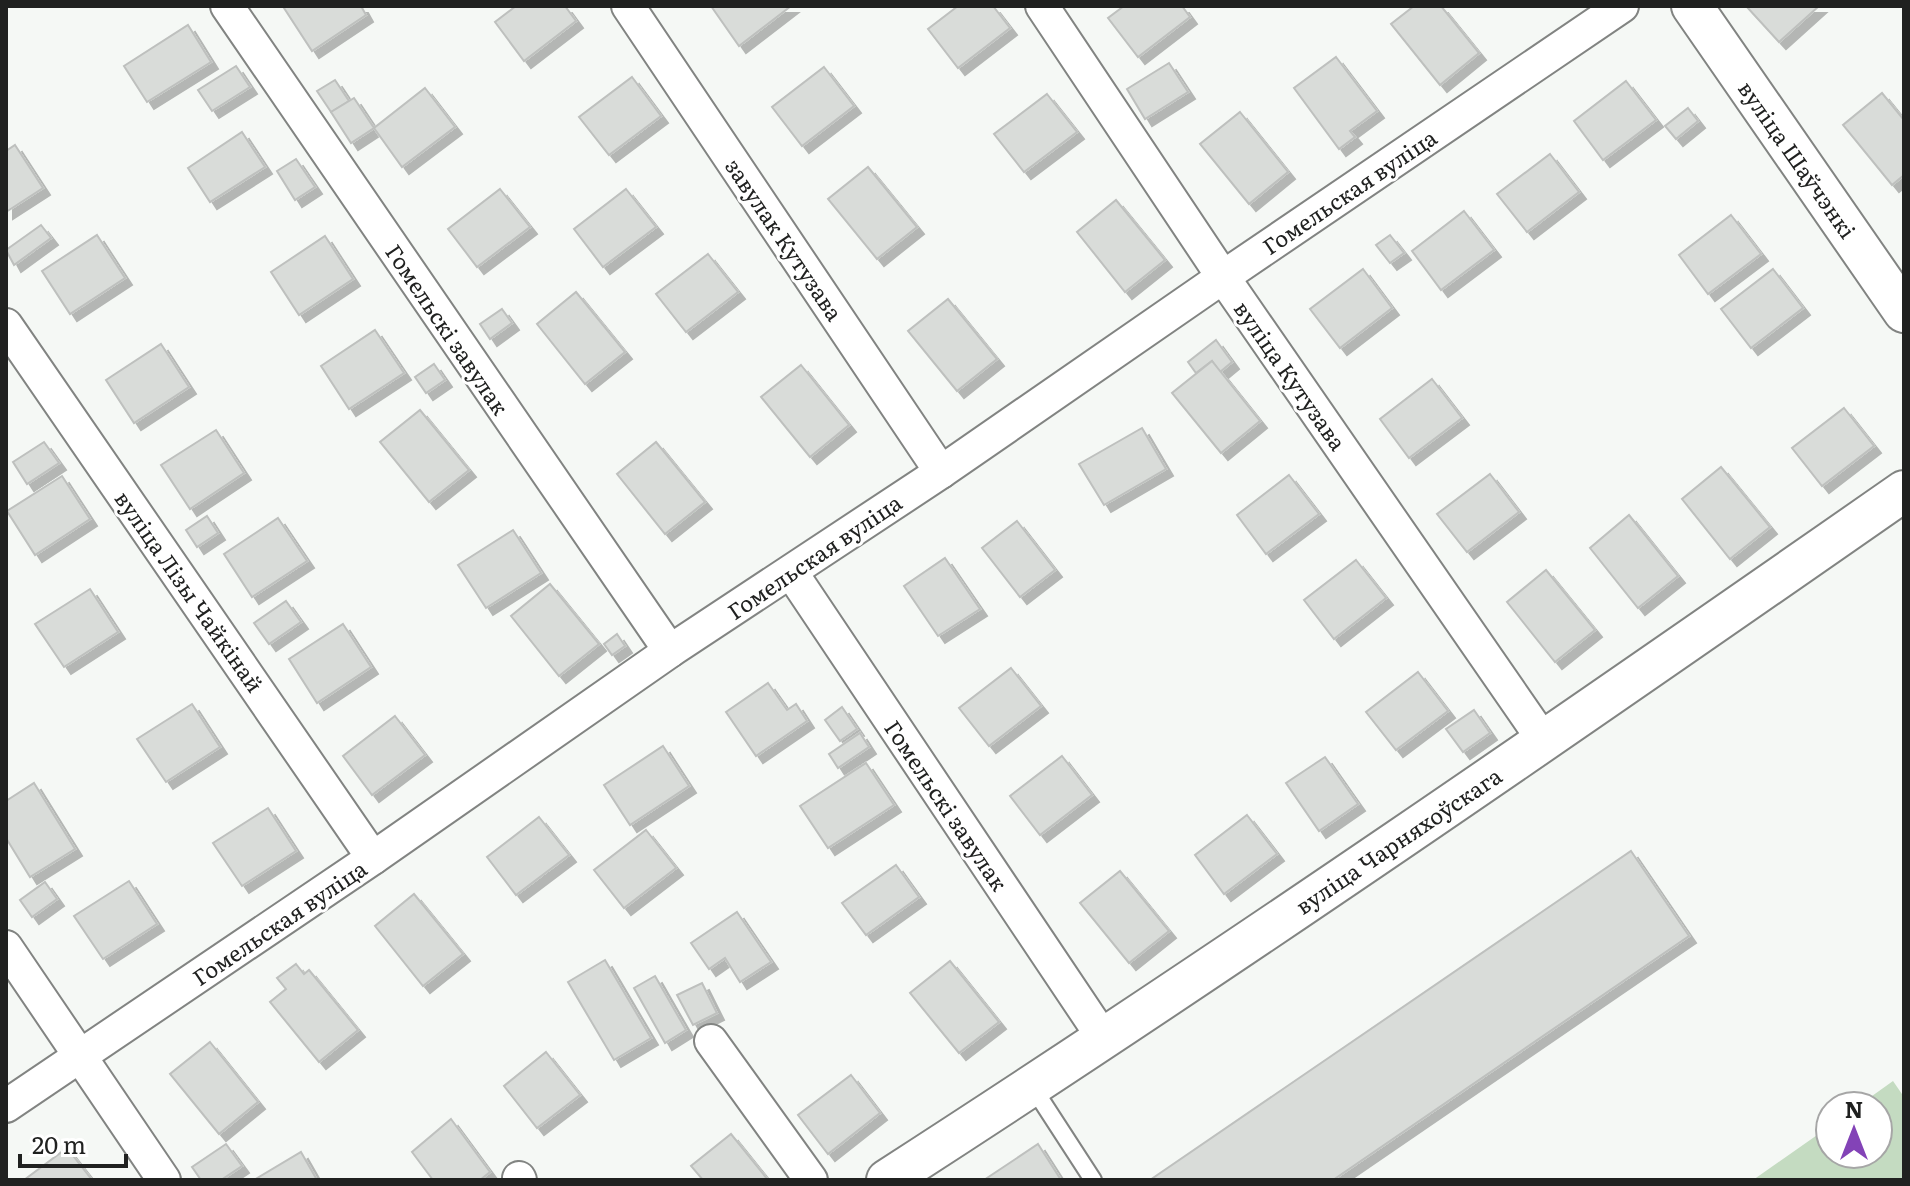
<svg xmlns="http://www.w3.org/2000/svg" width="1910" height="1186" font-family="Literata,serif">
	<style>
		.green { fill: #c4dbc1 }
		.building { fill: #d9dcd9; stroke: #bec0be; stroke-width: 2; filter: url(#shadow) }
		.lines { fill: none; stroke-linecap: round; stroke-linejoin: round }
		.service-casing { stroke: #828482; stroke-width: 20 }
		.minor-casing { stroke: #828482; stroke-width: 36 }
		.tertiary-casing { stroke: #828482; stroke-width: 44 }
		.service { stroke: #fff; stroke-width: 16 }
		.minor { stroke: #fff; stroke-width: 32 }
		.tertiary { stroke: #fff; stroke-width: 40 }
		.labels { text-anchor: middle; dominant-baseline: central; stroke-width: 6; stroke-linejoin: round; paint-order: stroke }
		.street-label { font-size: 22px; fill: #202120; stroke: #fff }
	</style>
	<defs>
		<filter id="shadow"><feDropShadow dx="7" dy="7" stdDeviation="0" flood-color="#0004"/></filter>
	</defs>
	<rect width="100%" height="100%" fill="#f5f8f5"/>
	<polygon class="green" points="1893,1081 1904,1097 1904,1180 1753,1180 1830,1126 1830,1154 1878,1154 1878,1106 1858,1106"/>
	<g class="building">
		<polygon points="287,6 361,6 366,15 312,51 284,8"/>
		<polygon points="516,6 565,6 576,21 524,61 495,22"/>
		<polygon points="711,6 791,6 739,46"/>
		<polygon points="958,6 993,6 1010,28 958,68 928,29"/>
		<polygon points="1124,6 1182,6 1190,17 1138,57 1108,18"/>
		<polygon points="1414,6 1441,6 1479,53 1440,85 1391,24"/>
		<polygon points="1746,6 1819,6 1779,42"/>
		<polygon points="188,25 211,62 147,102 124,66"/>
		<polygon points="1336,57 1377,111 1350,131 1355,137 1339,149 1294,88"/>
		<polygon points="1169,63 1188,92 1145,119 1127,89"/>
		<polygon points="236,66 250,87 212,111 198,90"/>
		<polygon points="824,67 854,106 802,146 772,107"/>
		<polygon points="632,77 661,116 609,155 579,117"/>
		<polygon points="335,80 349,101 331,112 317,91"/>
		<polygon points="1626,81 1656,120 1603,160 1574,121"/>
		<polygon points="425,88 455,127 402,167 374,128"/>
		<polygon points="1882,93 1904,120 1904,175 1892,185 1843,125"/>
		<polygon points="1047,94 1077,132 1024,172 994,134"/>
		<polygon points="354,98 374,128 351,143 331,112"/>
		<polygon points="1688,108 1698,121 1676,139 1665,126"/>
		<polygon points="1240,112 1288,172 1249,204 1200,144"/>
		<polygon points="242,132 265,167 210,202 188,168"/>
		<polygon points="15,145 43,188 6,212 6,151"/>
		<polygon points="1550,154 1579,192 1527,232 1497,194"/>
		<polygon points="296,159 315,187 295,200 277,171"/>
		<polygon points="868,167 917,227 877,259 828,199"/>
		<polygon points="500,189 530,227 477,267 448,229"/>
		<polygon points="626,189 656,227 603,267 574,229"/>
		<polygon points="1116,200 1165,260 1125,292 1077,232"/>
		<polygon points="1464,211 1494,250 1441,290 1412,251"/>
		<polygon points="1731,215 1761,254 1708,294 1679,255"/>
		<polygon points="41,225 51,238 14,265 6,250"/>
		<polygon points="97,235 125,278 70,314 42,271"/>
		<polygon points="1390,235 1404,253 1390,263 1376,245"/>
		<polygon points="325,236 353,279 299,315 271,272"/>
		<polygon points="708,254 738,292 686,332 656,294"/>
		<polygon points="1363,269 1392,308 1340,348 1310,309"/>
		<polygon points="1773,269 1803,308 1751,348 1721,309"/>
		<polygon points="576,292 625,352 585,384 537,324"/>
		<polygon points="948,299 997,359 957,391 908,331"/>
		<polygon points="502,309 512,323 490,339 480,324"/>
		<polygon points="375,330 404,373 349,409 321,366"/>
		<polygon points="1216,340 1232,362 1220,372 1212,361 1196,373 1188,362"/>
		<polygon points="161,344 189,387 134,423 106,380"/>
		<polygon points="1212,361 1260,421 1221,453 1172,393"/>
		<polygon points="434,364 445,380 426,393 415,377"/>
		<polygon points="801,365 849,425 810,457 761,397"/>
		<polygon points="1432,379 1462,418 1409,458 1380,419"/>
		<polygon points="1844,408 1874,446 1822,486 1792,448"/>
		<polygon points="420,410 469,470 429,502 380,442"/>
		<polygon points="1142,428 1166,469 1104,505 1079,464"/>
		<polygon points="216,430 244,473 190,509 161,465"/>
		<polygon points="44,442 59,463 27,484 13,462"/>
		<polygon points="656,442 705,502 665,534 617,474"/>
		<polygon points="1721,467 1770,527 1730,559 1682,499"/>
		<polygon points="1490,474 1519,512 1467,552 1437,514"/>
		<polygon points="1289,475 1319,514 1266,554 1237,515"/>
		<polygon points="62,476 90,519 35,555 7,511"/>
		<polygon points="1629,515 1678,576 1638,608 1590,548"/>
		<polygon points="207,516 218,533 197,547 186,530"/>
		<polygon points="278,518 307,561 252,597 224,554"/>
		<polygon points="1017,521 1055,570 1020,597 982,548"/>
		<polygon points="513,530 541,573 486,608 458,565"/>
		<polygon points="945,558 980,609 938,636 904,586"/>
		<polygon points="1356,560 1386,598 1334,639 1304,600"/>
		<polygon points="1546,570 1595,630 1555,662 1507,602"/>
		<polygon points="550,584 599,644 559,676 511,616"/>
		<polygon points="90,589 118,632 64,667 35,624"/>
		<polygon points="286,601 301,622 269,644 254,623"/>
		<polygon points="343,624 371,667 317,703 289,659"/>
		<polygon points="617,634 625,646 612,655 604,644"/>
		<polygon points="1011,668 1041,706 989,746 959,708"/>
		<polygon points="1418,672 1448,711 1396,750 1366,712"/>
		<polygon points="768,683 787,710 796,704 807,721 756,756 726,712"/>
		<polygon points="192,704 220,747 166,782 137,739"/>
		<polygon points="842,707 857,729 840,741 825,720"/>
		<polygon points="1474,710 1490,733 1463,752 1446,729"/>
		<polygon points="395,716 425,755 372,795 343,756"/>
		<polygon points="860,733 869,747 838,768 829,754"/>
		<polygon points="663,746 689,786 630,825 604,785"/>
		<polygon points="1062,756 1092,795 1040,835 1010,796"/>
		<polygon points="1325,757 1358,804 1319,831 1286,783"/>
		<polygon points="866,763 894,805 828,848 800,806"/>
		<polygon points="34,783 75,849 30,877 6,838 6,801"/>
		<polygon points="268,808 296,851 242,886 213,843"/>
		<polygon points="1247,815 1277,854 1224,894 1195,855"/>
		<polygon points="539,817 569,855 516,895 487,857"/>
		<polygon points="646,830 676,868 624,908 594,870"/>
		<polygon points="1631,851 1689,936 1333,1180 1150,1180"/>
		<polygon points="896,865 919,897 866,935 842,903"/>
		<polygon points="1120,871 1169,931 1129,963 1080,903"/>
		<polygon points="129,881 157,924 103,959 74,916"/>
		<polygon points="45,882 57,899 32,917 20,900"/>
		<polygon points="414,894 463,954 423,986 375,926"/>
		<polygon points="737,912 771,962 740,982 725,958 709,969 691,943"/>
		<polygon points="605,960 651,1038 614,1060 568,982"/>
		<polygon points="950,961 999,1022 959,1053 910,993"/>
		<polygon points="296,964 304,974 309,970 358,1030 319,1062 270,1002 286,989 277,978"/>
		<polygon points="655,976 686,1030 665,1043 634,988"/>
		<polygon points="702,983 717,1013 693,1025 677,995"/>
		<polygon points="210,1042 258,1102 219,1134 170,1074"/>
		<polygon points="546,1052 580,1095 537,1128 504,1086"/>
		<polygon points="851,1075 880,1113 828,1154 798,1115"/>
		<polygon points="451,1119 490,1172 480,1180 433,1180 412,1152"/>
		<polygon points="731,1134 768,1180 703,1180 691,1166"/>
		<polygon points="226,1144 242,1166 221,1180 201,1180 192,1167"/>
		<polygon points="1038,1144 1061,1180 984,1180"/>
		<polygon points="67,1148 92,1180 24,1180"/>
		<polygon points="301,1152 317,1180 254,1180"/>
	</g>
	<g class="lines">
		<defs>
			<polyline id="service" points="1032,1086 1093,1180"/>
			<g id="minor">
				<polyline points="227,6 670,651"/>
				<polyline points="628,6 941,472"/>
				<polyline points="1042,6 1223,277 1544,741"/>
				<polyline points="6,325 373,858"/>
				<polyline points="791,572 1104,1039"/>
				<polyline points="6,947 164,1180"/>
				<polyline points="711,1041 811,1180"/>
				<polyline points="6,1106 373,858 670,651 941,472 1223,277 1622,6"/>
				<polyline points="519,1178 520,1180"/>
			</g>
			<g id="tertiary">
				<polyline points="1692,6 1904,312"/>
				<path d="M 887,1180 C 1231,958 1568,725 1904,491"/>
			</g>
		</defs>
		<use href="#service" class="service-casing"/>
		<use href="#minor" class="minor-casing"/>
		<use href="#tertiary" class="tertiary-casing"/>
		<use href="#service" class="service"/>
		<use href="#minor" class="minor"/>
		<use href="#tertiary" class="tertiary"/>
	</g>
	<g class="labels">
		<g class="street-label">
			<text transform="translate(1798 159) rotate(55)">вуліца Шаўчэнкі</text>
			<text transform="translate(1349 191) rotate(-34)">Гомельская вуліца</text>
			<text transform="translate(785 239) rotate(56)">завулак Кутузава</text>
			<text transform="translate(448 329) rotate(56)">Гомельскі завулак</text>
			<text transform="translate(1291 375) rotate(55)">вуліца Кутузава</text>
			<text transform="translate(814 556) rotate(-34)">Гомельская вуліца</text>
			<text transform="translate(190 591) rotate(55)">вуліца Лізы Чайкінай</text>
			<text transform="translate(947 805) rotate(56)">Гомельскі завулак</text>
			<text transform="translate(1398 840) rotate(-34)">вуліца Чарняхоўскага</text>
			<text transform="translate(279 922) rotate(-34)">Гомельская вуліца</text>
		</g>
	</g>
	<rect width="1910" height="1186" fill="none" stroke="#202120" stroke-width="16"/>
	<g transform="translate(1854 1130)"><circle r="38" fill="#ffffff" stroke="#a6a6a6" stroke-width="2"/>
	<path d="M0-6L14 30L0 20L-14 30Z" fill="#8343b7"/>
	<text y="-12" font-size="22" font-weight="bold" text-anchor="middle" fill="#202120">N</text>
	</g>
	<path d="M20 1154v12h106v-12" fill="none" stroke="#202120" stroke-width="4"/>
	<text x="32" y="1154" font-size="24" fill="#202120" stroke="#ffffff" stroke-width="6" paint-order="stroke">20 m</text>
</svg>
